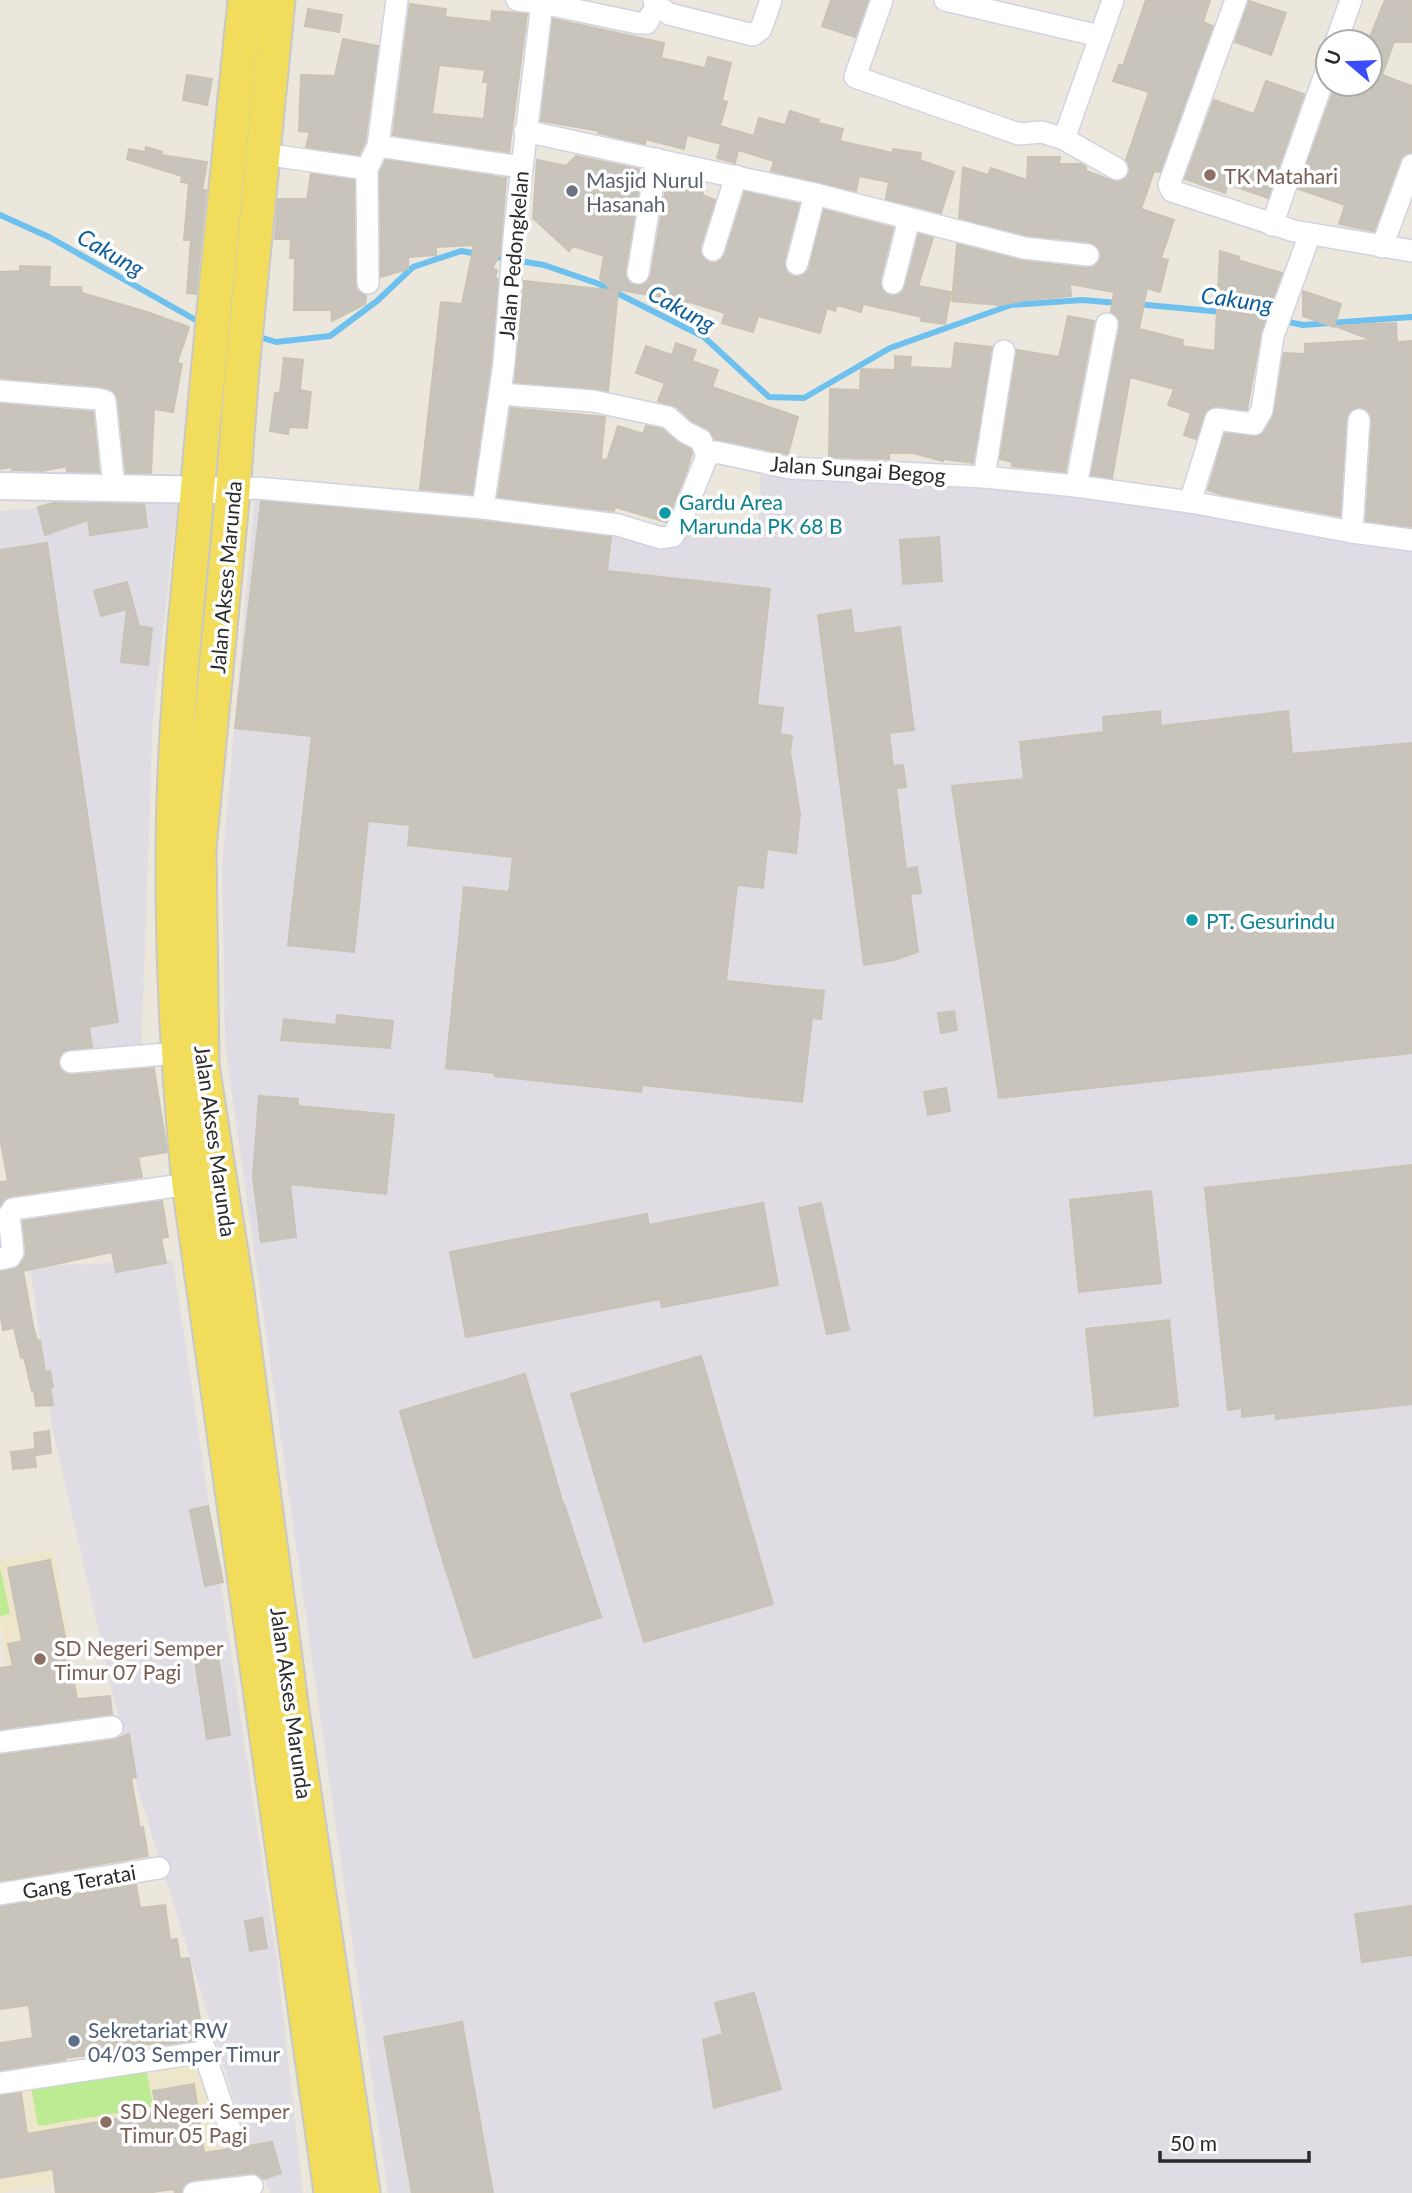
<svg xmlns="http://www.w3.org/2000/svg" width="1412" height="2193" font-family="Lato,sans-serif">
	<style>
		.industrial { fill: #dfdce4 }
		.education { fill: #eee6cb }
		.pitch { fill: #bdeb93 }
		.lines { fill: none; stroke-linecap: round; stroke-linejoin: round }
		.stream { stroke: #6ec1ef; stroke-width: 6 }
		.building { fill: #c8c3bb; stroke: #c8c3b5; stroke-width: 2; fill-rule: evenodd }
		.minor-casing { stroke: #d1d3e3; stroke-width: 24 }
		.tertiary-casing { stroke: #d1d3e3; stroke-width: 30 }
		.primary-casing { stroke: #c8c8c8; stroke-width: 37 }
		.minor { stroke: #fff; stroke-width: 21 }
		.tertiary { stroke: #fff; stroke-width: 26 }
		.primary { stroke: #f1dd5b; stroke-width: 33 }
		.education-dot { fill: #8d6e63; stroke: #fff; stroke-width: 2.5 }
		.worship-dot { fill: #6b7280; stroke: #fff; stroke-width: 2.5 }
		.culture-dot { fill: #0f9aa8; stroke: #fff; stroke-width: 2.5 }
		.service-dot { fill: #5c6f8a; stroke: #fff; stroke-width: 2.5 }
		.labels { text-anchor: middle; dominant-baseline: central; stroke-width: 7; stroke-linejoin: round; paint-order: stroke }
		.education-label { font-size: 21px; fill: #785e54; stroke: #fff; text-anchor: start }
		.worship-label { font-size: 21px; fill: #5b616d; stroke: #fff; text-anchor: start }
		.street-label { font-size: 21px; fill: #2a2a2a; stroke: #fff }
		.culture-label { font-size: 21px; fill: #0d838f; stroke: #fff; text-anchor: start }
		.service-label { font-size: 21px; fill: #4e5e75; stroke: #fff; text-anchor: start }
		.water-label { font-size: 23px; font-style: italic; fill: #0c5d9c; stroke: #fff }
	</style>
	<rect width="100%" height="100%" fill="#ece7dc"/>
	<g class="industrial">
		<polygon points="761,458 1171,490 1412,541 1412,2193 388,2193 225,1045 222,866 256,483 758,540"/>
		<polygon points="179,487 153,719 141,1059 0,1072 0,511 58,507"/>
		<polygon points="173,1261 278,1969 303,2193 270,2193 239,2115 126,1751 52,1426 30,1266"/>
	</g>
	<g class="education">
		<polygon points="53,1550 80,1696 16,1709 0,1622 0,1560"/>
		<polygon points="200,2053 217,2158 0,2193 0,2086"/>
	</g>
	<g class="pitch">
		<polygon points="0,1567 10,1614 0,1616"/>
		<polygon points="146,2067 153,2107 38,2126 31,2087"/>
	</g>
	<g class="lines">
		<g class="stream">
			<polyline points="0,215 49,237 201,323"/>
			<polyline points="490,256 544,265 599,284 704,337 769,397 804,398 890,348 1011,305 1082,300 1118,303"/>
			<polyline points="1136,304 1223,312"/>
			<polyline points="1258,316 1303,325 1412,317"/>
			<polyline points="256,336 276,342 330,336 377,301 413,267 461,251 479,254"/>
		</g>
	</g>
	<g class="building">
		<polygon points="831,0 868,0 855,37 822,26"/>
		<polygon points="1146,0 1210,0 1203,22 1213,26 1160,172 1154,171 1141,209 1174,220 1161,258 1168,260 1160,292 1147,288 1139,329 1183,340 1182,346 1215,351 1220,251 1239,257 1238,260 1282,273 1261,332 1247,410 1211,407 1204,415 1196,439 1184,435 1191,413 1168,405 1174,389 1130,377 1112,478 1091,475 1120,326 1119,319 1111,312 1114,292 1070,284 1071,296 1027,300 1000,305 952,301 957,244 1023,261 1087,268 1094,267 1099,262 1100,249 1090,242 1026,235 959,218 963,167 988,175 991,168 1027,180 1028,157 1060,157 1059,164 1081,164 1086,167 1086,171 1116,182 1124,180 1130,170 1126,160 1149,92 1113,81 1119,65 1123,66"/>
		<polygon points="1385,0 1412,0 1412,42 1394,42 1382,75 1412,86 1412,152 1404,155 1400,160 1374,231 1339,224 1345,205 1298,189 1336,84 1370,84 1370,37"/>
		<polygon points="1249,1 1286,13 1271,55 1235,42"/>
		<path d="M 410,4 L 446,9 L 445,17 L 491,22 L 492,11 L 527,14 L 509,152 L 393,135 ZM 439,65 L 485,70 L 483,82 L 488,82 L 484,119 L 432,114 Z"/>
		<polygon points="308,9 342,15 339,32 305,26"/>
		<polygon points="553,19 664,43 661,58 705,68 708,57 731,63 722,100 727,102 720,126 754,136 759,118 785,125 790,111 819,120 818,123 843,129 840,141 893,153 893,149 921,153 920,160 954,172 941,213 886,199 889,182 859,176 856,191 771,171 774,161 738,150 735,163 717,158 721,144 687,135 684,149 645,139 645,144 598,133 600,131 541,121"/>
		<polygon points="343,39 378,46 365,142 359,155 306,147 310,132 299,131 301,75 335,76"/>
		<polygon points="187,75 212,79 207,105 183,100"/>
		<polygon points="1266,81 1304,94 1268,198 1228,184 1225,193 1185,179 1214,100 1254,114"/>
		<polygon points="146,147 162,152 161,155 207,162 202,190 206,190 196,294 187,293 191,240 184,240 189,183 181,182 182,176 127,159 129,149 145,152"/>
		<polygon points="576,156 642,170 625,271 626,278 630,284 643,285 651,276 668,175 705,184 702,195 715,200 700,247 703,258 710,263 717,263 725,255 745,192 799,204 784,261 787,273 794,277 806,274 809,268 824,210 893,228 880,280 881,287 889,295 897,295 905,287 919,234 933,238 918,286 951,292 945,324 921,321 922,317 863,304 861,312 837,305 835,311 827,308 820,333 758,316 753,332 722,323 725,313 693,303 610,288 600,279 604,256 573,246 569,251 533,218 537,160 566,166"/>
		<polygon points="386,160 506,178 500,253 492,269 497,270 495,278 498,279 491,362 472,494 420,489 441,302 462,304 474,245 436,247 436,255 408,257 408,269 381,277 380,172"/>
		<polygon points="311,174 354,180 355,283 357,290 366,296 365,304 332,321 331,310 294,310 295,258 290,258 291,239 275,239 278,199 307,199"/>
		<polygon points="20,266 50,267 49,287 81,287 82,293 144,311 189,327 177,363 182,364 173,412 154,409 151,473 126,473 118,400 114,392 98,386 0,378 0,272 20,271"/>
		<polygon points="524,281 618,291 608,391 515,382"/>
		<polygon points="1303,291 1341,304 1334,327 1303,316"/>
		<polygon points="1068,316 1094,321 1065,472 1012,466 1012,462 1000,459 1017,350 1059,357"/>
		<polygon points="1396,323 1397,342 1412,341 1412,527 1366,521 1372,421 1370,414 1360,407 1353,409 1346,419 1340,516 1223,495 1208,490 1225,433 1259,436 1265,431 1273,417 1284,353 1305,354 1305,344 1372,340 1335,326"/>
		<polygon points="676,343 696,350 692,361 718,370 712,387 798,417 788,454 715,439 708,429 692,421 677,407 658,401 665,383 636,373 646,346 672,355"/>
		<polygon points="955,343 992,347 973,463 943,459 943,461 913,453 889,453 889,459 829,457 830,389 860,390 861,369 895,370 895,356 911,357 910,367 952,369"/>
		<polygon points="284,358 303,360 300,390 311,392 307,428 289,427 288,434 270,431 275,393 280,393"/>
		<polygon points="0,404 93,412 99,472 67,472 67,466 42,471 12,470 12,467 0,469"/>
		<polygon points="511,408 605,417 601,459 607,460 618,426 643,434 646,426 662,429 677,442 691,449 692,453 686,473 666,522 615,507 614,511 498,497"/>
		<polygon points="261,501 482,521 611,537 607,571 770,589 757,705 783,708 780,734 792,736 790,752 800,814 796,853 767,849 763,888 737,885 726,981 824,991 821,1019 812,1018 802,1102 642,1085 641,1092 495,1076 495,1073 446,1068 464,887 509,892 513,857 408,845 410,825 368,821 354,952 288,945 312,736 235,728"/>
		<polygon points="53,503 144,504 147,527 90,535 88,520 45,535 38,507"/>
		<polygon points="939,537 942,581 903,584 900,540"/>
		<polygon points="47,543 118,1022 89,1027 92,1047 64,1051 59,1057 58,1064 65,1074 72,1075 154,1068 167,1152 138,1157 142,1177 11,1196 0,1205 0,1182 8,1181 0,1138 0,550"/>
		<polygon points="127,582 139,626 152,628 148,665 121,662 127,609 101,616 94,591"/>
		<polygon points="851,610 854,634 900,627 914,730 889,733 893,766 903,765 906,787 896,788 906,869 917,867 921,893 910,894 918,952 894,960 864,965 818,615"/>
		<polygon points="1160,711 1161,726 1288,711 1292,754 1412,743 1412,1053 999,1098 952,786 1024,779 1020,742 1104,732 1103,717"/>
		<polygon points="954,1011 957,1030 941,1033 938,1013"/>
		<polygon points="337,1015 393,1021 390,1048 281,1040 284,1019 336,1025"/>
		<polygon points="946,1088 950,1111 928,1115 924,1092"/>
		<polygon points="259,1096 298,1099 298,1106 394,1115 386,1194 290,1184 296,1237 261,1242 253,1176"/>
		<polygon points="1412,1165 1412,1404 1276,1419 1276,1413 1242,1417 1242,1408 1228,1410 1205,1188"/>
		<polygon points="1151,1191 1161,1283 1079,1292 1070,1200"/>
		<polygon points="162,1201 168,1237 161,1238 166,1263 116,1272 112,1252 23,1271 33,1326 37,1341 40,1340 45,1372 50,1371 53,1387 50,1387 53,1405 36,1406 34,1390 32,1391 24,1357 21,1358 14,1328 3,1330 0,1312 0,1272 17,1268 25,1258 26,1251 23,1221"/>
		<polygon points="763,1203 778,1285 662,1307 660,1299 466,1337 450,1252 647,1214 649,1225"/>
		<polygon points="821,1203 849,1330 827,1334 799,1208"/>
		<polygon points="1169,1320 1178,1406 1095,1416 1086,1329"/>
		<polygon points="701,1356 773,1604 644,1642 571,1394"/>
		<polygon points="525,1374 563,1504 564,1504 601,1617 474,1658 438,1545 400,1411"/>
		<polygon points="49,1431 51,1453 36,1455 34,1433"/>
		<polygon points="34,1449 36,1467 13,1469 11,1452"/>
		<polygon points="208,1506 223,1582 205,1586 190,1510"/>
		<polygon points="50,1560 77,1699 110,1696 112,1714 0,1729 0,1668 13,1666 8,1644 22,1641 8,1568"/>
		<polygon points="216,1643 230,1735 207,1739 193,1647"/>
		<polygon points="129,1734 136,1777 131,1778 140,1828 143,1827 148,1856 0,1881 0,1755 114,1740"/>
		<polygon points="136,1885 140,1908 165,1905 170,1940 177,1939 180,1959 189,1958 203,2036 196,2040 161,2045 160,2042 129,2047 130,2050 65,2058 65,2060 0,2070 0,2043 33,2038 29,2005 0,2009 0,1907"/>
		<polygon points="1412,1906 1412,1955 1362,1962 1355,1914"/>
		<polygon points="262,1918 267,1948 250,1951 245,1921"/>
		<polygon points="754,1993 781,2089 714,2108 703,2040 723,2034 715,2003"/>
		<polygon points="462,2022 493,2193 412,2193 384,2037"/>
		<polygon points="194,2084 204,2153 272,2142 281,2173 263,2179 258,2174 250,2173 192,2180 186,2183 181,2193 175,2193 174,2189 146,2193 56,2193 53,2169 0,2178 0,2096 21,2093 27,2134 157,2112 153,2091"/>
	</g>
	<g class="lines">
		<defs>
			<g id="minor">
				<polyline points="397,0 378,146 521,167"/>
				<polyline points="517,0 542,3 638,23 647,23 651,15"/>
				<polyline points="654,0 655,4 669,14 753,35 761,29 771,0"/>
				<polyline points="882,0 855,77 1019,134 1042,132 1064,139 1117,169"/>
				<polyline points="945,0 1100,36"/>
				<polyline points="1236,0 1169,185 1172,191 1294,231 1412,251"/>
				<polyline points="1336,42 1351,0"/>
				<polyline points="525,131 815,194 797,264"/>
				<polyline points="1064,139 1113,0"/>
				<polyline points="264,154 367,169 378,146"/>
				<polyline points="367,169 368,283"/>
				<polyline points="815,194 1024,248 1088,255"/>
				<polyline points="1272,225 1328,66"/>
				<polyline points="1382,247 1412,165"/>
				<polyline points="713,250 736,176"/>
				<polyline points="638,273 657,159"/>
				<polyline points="893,283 909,219"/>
				<polyline points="0,391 97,399 105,401 114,487"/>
				<polyline points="500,394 593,401 668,417 685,432 701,440 707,456"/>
				<polyline points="984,477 1004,351"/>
				<polyline points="1076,486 1107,324"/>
				<polyline points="233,490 257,488 483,508 618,525 661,538 673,536 681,521 707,456 716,452 790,468 984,477 1076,486 1190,502 1352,532 1412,540"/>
				<polyline points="1190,502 1216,419 1254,424 1262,410 1273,336 1310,234"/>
				<polyline points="483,508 504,363 515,226 542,3"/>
				<polyline points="1352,532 1359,420"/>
				<polyline points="71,1062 178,1053"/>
				<polyline points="0,1259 10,1257 13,1252 9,1215 13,1209 189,1184"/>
				<polyline points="0,1742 112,1727"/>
				<polyline points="0,1894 159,1868"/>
				<polyline points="204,2052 231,2132"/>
				<polyline points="0,2083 204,2052 205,2049"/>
				<polyline points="194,2193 252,2186"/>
			</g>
			<polyline id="tertiary" points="0,486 215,490"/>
			<g id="primary">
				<path d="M 245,0 C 227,176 209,352 194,529 C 184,633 174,739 173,844 C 172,958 178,1071 189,1184 L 331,2193"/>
				<polyline points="278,0 242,370 233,490 199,849 202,1065 236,1284 292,1711 363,2193"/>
			</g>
		</defs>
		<use href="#minor" class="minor-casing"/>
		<use href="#tertiary" class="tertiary-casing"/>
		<use href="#primary" class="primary-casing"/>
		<use href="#minor" class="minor"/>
		<use href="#tertiary" class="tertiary"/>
		<use href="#primary" class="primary"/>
	</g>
	<g class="education-dot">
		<circle cx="1210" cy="175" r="7"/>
		<circle cx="40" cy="1659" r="7"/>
		<circle cx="106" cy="2122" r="7"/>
	</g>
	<circle class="worship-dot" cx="572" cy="191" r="7"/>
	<g class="culture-dot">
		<circle cx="665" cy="513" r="7"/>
		<circle cx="1192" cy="920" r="7"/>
	</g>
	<circle class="service-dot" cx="74" cy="2041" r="7"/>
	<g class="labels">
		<g class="education-label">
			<text x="1224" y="175">TK Matahari</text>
			<text x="54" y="1647">SD Negeri Semper<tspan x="54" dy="24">Timur 07 Pagi</tspan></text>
			<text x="120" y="2110">SD Negeri Semper<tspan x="120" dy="24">Timur 05 Pagi</tspan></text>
		</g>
		<g class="worship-label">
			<text x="586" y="179">Masjid Nurul<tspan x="586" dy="24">Hasanah</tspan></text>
		</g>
		<g class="street-label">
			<text transform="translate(513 255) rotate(-85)">Jalan Pedongkelan</text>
			<text transform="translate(858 469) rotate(4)">Jalan Sungai Begog</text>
			<text transform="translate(225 577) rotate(-85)">Jalan Akses Marunda</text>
			<text transform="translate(216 1141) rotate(82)">Jalan Akses Marunda</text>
			<text transform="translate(292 1703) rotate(82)">Jalan Akses Marunda</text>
			<text transform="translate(79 1881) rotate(-10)">Gang Teratai</text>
		</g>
		<g class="culture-label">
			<text x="679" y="501">Gardu Area<tspan x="679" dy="24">Marunda PK 68 B</tspan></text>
			<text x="1206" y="920">PT. Gesurindu</text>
		</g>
		<g class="service-label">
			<text x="88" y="2029">Sekretariat RW<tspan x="88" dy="24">04/03 Semper Timur</tspan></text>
		</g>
		<g class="water-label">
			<text transform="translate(111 252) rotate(30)">Cakung</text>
			<text transform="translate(1237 299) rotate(8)">Cakung</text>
			<text transform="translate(682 308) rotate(29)">Cakung</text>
		</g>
	</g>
	<g transform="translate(1349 63) rotate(289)"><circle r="33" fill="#ffffff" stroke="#aaaaaa" stroke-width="2"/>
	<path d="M0-5L12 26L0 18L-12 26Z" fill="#3a4cfb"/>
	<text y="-10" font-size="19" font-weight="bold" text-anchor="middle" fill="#2a2a2a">U</text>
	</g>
	<path d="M1160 2151v10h149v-10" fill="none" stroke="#2a2a2a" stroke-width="3.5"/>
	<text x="1170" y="2151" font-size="21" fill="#2a2a2a" stroke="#ffffff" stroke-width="5" paint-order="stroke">50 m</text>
</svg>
